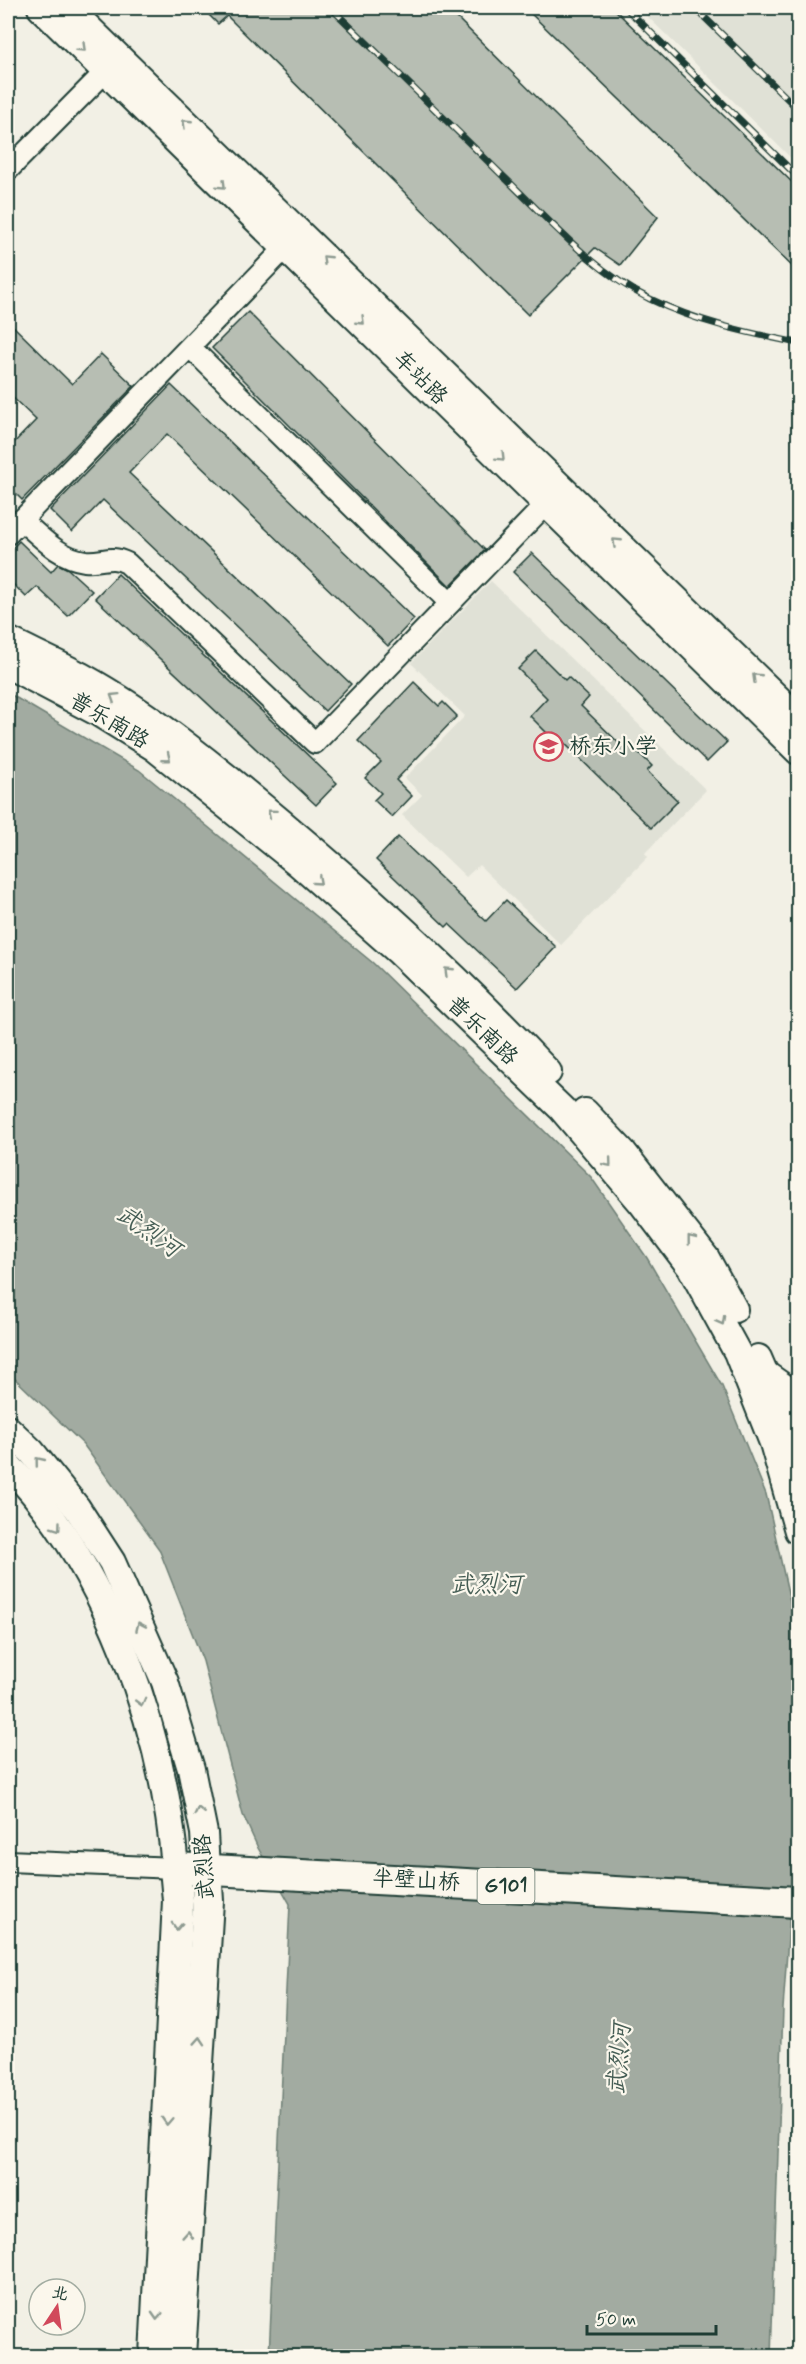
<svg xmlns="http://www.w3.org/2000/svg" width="806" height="2364" font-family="Mynerve,'LXGW WenKai TC',sans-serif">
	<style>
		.built { fill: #e0e1d6 }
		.water { fill: #a2aba1; stroke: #6e7f75; stroke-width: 1.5 }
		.building { fill: #b7beb3; stroke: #1f3d34; stroke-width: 1.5 }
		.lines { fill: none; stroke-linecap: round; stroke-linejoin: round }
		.minor-casing { stroke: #1f3d34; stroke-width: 24 }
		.major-casing { stroke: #1f3d34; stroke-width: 30 }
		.highway-casing { stroke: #1f3d34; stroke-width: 34 }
		.minor { stroke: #fbf7ec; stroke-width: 20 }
		.major { stroke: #fbf7ec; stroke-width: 26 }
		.highway { stroke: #fbf7ec; stroke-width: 30 }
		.rail-casing { stroke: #1f3d34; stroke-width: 7 }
		.rail { stroke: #fbf7ec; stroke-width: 4.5; stroke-dasharray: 14; stroke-linecap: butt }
		.oneway { stroke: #8d9a90 }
		.labels { text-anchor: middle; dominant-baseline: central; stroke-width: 4.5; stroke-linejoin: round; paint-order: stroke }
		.shield { fill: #fbf7ec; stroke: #61756b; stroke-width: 1.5 }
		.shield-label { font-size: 21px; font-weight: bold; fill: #1f3d34 }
		.street-label { font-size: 22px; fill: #1f3d34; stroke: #fbf7ec }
		.poi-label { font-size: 22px; fill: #1f3d34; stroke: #fbf7ec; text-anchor: start }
		.water-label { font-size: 24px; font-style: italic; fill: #465e55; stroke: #fbf7ec }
	</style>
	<rect width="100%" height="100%" fill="#f2f0e5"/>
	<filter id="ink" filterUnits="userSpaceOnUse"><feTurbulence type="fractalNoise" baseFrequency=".0167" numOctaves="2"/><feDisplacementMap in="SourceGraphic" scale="12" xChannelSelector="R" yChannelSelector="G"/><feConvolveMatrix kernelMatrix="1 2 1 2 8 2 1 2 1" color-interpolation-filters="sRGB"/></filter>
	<g filter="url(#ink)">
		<g class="built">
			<polygon points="639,8 798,8 798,165"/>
			<polygon points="491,581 706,790 645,853 648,857 561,945 479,865 466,877 402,815 422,795 405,778 465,716 411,663"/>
		</g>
		<polygon class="water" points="8,693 139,770 373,963 591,1177 647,1258 722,1386 766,1494 796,1628 798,1657 798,1796 783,2009 771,2356 269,2356 290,1904 258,1848 243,1815 203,1661 159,1549 83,1444 8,1372"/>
		<g class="building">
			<polygon points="202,8 447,8 658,217 620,265 595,248 528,315 227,16 218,24"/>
			<polygon points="525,8 613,8 798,188 798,272"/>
			<polygon points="248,312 485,550 450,586 212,348"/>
			<polygon points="8,321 72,384 101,354 134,386 22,500 8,486 8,449 36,420 8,393"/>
			<polygon points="171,385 414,619 388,646 167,434 129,473 351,684 325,711 103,500 72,532 50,510"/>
			<polygon points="19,541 51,572 58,564 68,569 92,591 68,616 37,587 26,597 8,579 8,553"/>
			<polygon points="532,553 727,742 707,762 513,572"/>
			<polygon points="118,574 337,783 316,805 95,598"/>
			<polygon points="536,651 565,680 568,677 589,697 581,706 626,750 631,745 652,766 647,771 678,801 651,828 554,733 551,737 530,716 547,698 518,669"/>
			<polygon points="414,682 439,706 443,702 457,716 396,780 412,796 392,817 374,800 381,793 365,778 381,762 358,741"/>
			<polygon points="398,837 486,921 506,900 556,947 517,988 449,924 446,927 376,860"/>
		</g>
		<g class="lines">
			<defs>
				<g id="minor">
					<polyline points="8,170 106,71"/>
					<polyline points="190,347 450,603"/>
					<path d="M 21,520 C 40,536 59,558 85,561 C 103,563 109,554 127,563 L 315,743 L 547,503"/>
					<polyline points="8,534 286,247"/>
					<polyline points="8,1861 175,1868"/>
				</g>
				<g id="major">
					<polyline points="41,8 798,751"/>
					<polyline points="68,8 798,718"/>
					<path d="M 8,640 C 32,652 57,663 81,676 C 154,716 219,770 282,823 C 375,901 464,983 548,1072"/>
					<polyline points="8,665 97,712 155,748 298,863 398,951 562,1109 641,1202 691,1268 737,1352 773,1443 798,1531"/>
					<polyline points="585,1112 623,1152 706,1258 734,1309"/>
					<polyline points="758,1358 789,1430 798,1461"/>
					<polyline points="765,1374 798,1397"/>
					<polyline points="8,1429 31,1451 77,1508 112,1562 165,1682 191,1769 204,1833 206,1869"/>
					<path d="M 8,1465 C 106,1565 164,1730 175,1868"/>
				</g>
				<g id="highway">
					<polyline points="155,2356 178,1900 175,1868 798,1902"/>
					<polyline points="180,2356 208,1901 206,1869"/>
				</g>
			</defs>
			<use href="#minor" class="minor-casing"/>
			<use href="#major" class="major-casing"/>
			<use href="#highway" class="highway-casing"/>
			<use href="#minor" class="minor"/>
			<use href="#major" class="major"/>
			<use href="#highway" class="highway"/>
			<defs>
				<g id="rail">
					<path d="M 331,8 C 389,64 446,120 504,177 C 549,220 593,271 650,299 C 697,322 748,333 798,343"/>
					<polyline points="626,8 798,177"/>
					<polyline points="695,8 798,109"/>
					<polyline points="789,8 798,16"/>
				</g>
			</defs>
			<use href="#rail" class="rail-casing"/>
			<use href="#rail" class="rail"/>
		</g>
		<defs><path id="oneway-chevron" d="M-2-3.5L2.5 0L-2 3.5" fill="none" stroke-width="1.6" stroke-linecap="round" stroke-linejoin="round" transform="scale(1.5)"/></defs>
		<g class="oneway">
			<use href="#oneway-chevron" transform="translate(82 48) rotate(44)"/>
			<use href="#oneway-chevron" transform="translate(186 123) rotate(-136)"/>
			<use href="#oneway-chevron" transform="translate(222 185) rotate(44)"/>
			<use href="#oneway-chevron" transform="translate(326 259) rotate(-136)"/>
			<use href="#oneway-chevron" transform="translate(361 321) rotate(44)"/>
			<use href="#oneway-chevron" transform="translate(501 457) rotate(45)"/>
			<use href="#oneway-chevron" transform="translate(616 542) rotate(-136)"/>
			<use href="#oneway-chevron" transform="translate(756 677) rotate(-136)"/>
			<use href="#oneway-chevron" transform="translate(114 697) rotate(-148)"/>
			<use href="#oneway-chevron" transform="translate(167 758) rotate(39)"/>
			<use href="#oneway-chevron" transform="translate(271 813) rotate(-140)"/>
			<use href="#oneway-chevron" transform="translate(318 881) rotate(41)"/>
			<use href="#oneway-chevron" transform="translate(448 971) rotate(-136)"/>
			<use href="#oneway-chevron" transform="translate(608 1163) rotate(50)"/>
			<use href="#oneway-chevron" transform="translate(691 1239) rotate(-128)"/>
			<use href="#oneway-chevron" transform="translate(721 1321) rotate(61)"/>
			<use href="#oneway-chevron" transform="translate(39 1461) rotate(-129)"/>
			<use href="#oneway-chevron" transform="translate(57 1527) rotate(54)"/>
			<use href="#oneway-chevron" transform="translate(140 1626) rotate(-114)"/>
			<use href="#oneway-chevron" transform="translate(141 1702) rotate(75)"/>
			<use href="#oneway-chevron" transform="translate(199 1811) rotate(-102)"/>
			<use href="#oneway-chevron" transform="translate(177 1926) rotate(93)"/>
			<use href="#oneway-chevron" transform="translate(200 2041) rotate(-86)"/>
			<use href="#oneway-chevron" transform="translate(167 2121) rotate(93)"/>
			<use href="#oneway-chevron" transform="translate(188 2235) rotate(-86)"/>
			<use href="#oneway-chevron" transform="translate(157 2316) rotate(93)"/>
		</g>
	</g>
	<defs>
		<symbol id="school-ring" viewBox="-11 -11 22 22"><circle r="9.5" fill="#fbf7ec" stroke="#d1495b" stroke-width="1.5"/><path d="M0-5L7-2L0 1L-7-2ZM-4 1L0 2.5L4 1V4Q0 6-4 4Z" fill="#d1495b"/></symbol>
	</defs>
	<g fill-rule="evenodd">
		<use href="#school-ring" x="532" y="730" width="33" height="33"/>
	</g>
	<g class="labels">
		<rect class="shield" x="477.5" y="1868" width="57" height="36" rx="4.5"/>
		<g class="shield-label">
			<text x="506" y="1886">G101</text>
		</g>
		<g class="street-label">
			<text transform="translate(420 378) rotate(45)">车站路</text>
			<text transform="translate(109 721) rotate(31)">普乐南路</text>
			<text transform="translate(482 1031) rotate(44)">普乐南路</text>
			<text transform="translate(205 1867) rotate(-94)">武烈路</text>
			<text transform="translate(416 1881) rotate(3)">半壁山桥</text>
		</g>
		<g class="poi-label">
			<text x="569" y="747">桥东小学</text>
		</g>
		<g class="water-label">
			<text transform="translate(148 1232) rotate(35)">武烈河</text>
			<text x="486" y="1585">武烈河</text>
			<text transform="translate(620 2059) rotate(-85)">武烈河</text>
		</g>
	</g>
	<rect width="806" height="2364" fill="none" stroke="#fbf7ec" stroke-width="30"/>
	<rect x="15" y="15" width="776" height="2334" fill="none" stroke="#1f3d34" stroke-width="2" filter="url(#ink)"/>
	<g transform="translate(57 2307) rotate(13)"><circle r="28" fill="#fbf7ec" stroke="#a3ada2" stroke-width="1.5"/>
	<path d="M0-4.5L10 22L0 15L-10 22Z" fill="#d1495b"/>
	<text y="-9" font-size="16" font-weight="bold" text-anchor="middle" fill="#1f3d34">北</text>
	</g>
	<path d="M587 2325v9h129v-9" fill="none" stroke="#1f3d34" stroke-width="3"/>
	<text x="596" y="2325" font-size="18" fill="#1f3d34" stroke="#fbf7ec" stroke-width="4.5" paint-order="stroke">50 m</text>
</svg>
